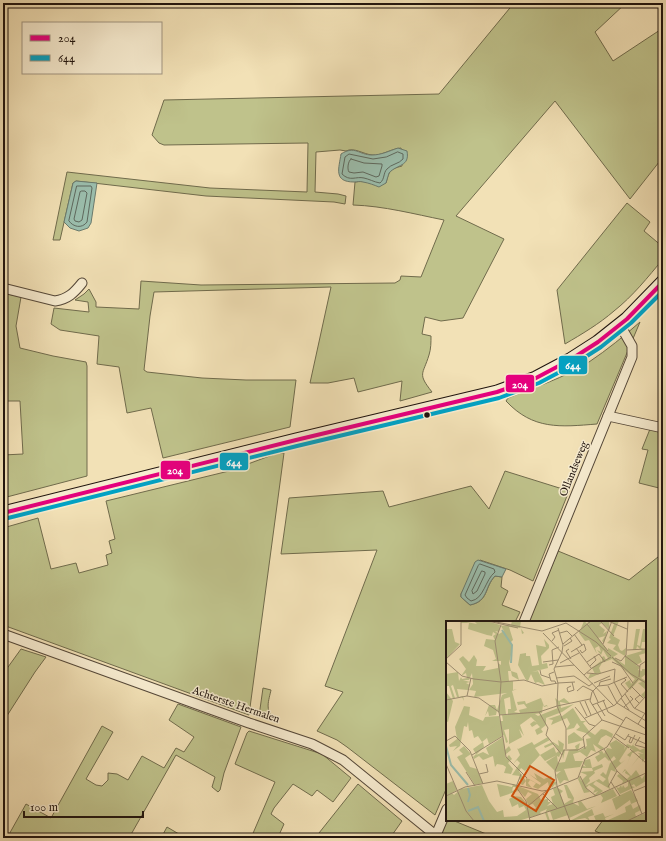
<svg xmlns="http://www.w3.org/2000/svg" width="666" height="841" font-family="'IM FELL English',serif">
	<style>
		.green { fill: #bfc28b; stroke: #706b4c }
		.water { fill: #9bbead; stroke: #6a7a6d }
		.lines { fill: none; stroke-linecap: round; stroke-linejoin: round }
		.shore { stroke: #5e695e; stroke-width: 1 }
		.minor-casing { stroke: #544738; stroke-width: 11 }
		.secondary-casing { stroke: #20140e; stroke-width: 15 }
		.minor { stroke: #f7ecd0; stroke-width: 9 }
		.secondary { stroke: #f7ecd0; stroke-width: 13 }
		.bus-1-casing { stroke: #f7ecd0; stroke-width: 7 }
		.bus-2-casing { stroke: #f7ecd0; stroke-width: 7 }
		.bus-1 { stroke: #e5007d; stroke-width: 4 }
		.bus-2 { stroke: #02a2c4; stroke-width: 4 }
		.bus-dot { fill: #20140e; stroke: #f7ecd0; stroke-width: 1.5 }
		.labels { text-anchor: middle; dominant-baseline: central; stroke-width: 3; stroke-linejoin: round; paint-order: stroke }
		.street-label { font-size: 11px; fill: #20140e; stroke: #f7ecd0 }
		.inset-river { fill: none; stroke: #9bbead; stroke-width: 2 }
		.inset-road { fill: none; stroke: #9e8f73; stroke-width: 1 }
		.view { fill: #d4520c; fill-opacity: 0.15; stroke: #d4520c; stroke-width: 2 }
		.inset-edge { fill: none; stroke: #20140e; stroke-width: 2 }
		.line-badge { stroke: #f7ecd0; stroke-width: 1.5 }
		.badge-label { font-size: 11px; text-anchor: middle; font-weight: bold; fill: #fff }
	</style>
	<rect width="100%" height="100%" fill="#f2e1b6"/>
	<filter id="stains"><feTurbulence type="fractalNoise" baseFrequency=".005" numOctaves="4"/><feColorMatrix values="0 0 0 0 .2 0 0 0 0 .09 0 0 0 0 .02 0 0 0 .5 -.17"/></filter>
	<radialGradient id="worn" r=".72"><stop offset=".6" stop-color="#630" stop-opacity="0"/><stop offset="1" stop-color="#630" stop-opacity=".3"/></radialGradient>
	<g class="green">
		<path d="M 514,3 L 626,3 L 595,32 L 613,61 L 663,28 L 663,157 L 630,199 L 555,101 L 456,216 L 504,239 L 463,318 L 441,321 L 425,317 L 422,334 L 431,336 C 431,342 431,349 429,355 C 423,375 417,373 432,392 L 400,401 L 402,381 L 358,392 L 354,378 L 328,383 L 310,383 L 331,287 L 154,292 L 150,316 L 144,370 L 147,372 L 202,378 L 246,380 L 296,380 L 290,427 L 163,458 L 151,408 L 127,413 L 119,367 L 97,364 L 99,336 L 60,330 L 51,324 L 54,308 L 89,312 L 88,302 L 75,300 L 84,294 L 89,289 L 96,302 L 96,307 L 139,309 L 141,281 L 201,285 L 395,283 L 400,280 L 401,276 L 421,277 L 444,220 C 414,214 384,206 353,205 L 355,182 L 362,181 L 386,183 C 389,171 390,169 402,166 L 401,148 C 390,149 382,156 372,155 C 363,154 354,147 346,151 L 340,150 L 316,152 L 315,192 L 338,194 L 346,196 L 345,204 L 334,202 L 206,196 L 76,181 L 73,183 L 60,240 L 53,240 L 67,172 L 210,188 L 307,192 L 308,143 L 164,145 L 159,143 L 152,135 L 164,100 L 439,94 Z"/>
		<path d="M 627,203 L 650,222 L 644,231 L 663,247 L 663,259 C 648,277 633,296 614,311 C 599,324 582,334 565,344 L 557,290 Z"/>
		<polygon points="3,293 21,297 16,326 20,348 53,356 86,362 87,366 87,476 3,498 3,455 23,454 20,401 3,401"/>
		<path d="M 640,322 L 597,424 C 560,427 533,430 506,401 L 508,398 C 535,387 564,378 589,362 C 607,350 624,336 640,322 Z"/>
		<polygon points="650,429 663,431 663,489 639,483 648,450 642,449"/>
		<polygon points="284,453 249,715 3,625 3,528 38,518 51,569 76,563 79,573 108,565 106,555 112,553 109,541 115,539 106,501 229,471 275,454"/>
		<path d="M 505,471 L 569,491 L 533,581 L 510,570 L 480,560 L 461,594 L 461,597 L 470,605 C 489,601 484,588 495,576 L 502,577 L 501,587 L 508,591 L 502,605 L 520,612 L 515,622 L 447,622 L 447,787 L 435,815 L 347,747 L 337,740 L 317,731 L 343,692 L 325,686 L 377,550 L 281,554 L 289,498 L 383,491 L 389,507 L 471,486 L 489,509 Z"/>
		<polygon points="558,551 629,580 663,553 663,838 599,838 602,834 595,831 603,820 645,820 645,622 528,622"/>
		<polygon points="21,649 46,657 35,672 3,722 3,674"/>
		<path d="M 263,688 L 271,690 C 269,700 264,711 275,718 L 259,716 Z"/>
		<polygon points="178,704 241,727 224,773 220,790 218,792 212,787 215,777 176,755 129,838 7,838 26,804 51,818 102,726 113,732 86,779 96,785 102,786 108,780 108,773 117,774 128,780 142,756 164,768 176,748 184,752 194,737 169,720"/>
		<polygon points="249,731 322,754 351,778 333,802 317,790 312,796 293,784 274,808 271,814 284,824 279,835 285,838 251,838 275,782 235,764 247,733"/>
		<polygon points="358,784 402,821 390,838 315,838"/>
		<polygon points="447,820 452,820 496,838 447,838 441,831"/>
		<polygon points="167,827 184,837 183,838 161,838"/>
	</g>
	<g class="water">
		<path d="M 398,148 L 407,151 C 410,167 397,164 389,173 L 386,183 L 379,187 C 374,185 369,183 363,182 C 360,181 357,182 354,182 C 333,182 339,168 341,154 C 355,145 359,155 372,155 C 381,155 389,151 398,148 Z"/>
		<polygon points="76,181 97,183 91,223 88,228 79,231 70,228 64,222 73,183"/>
		<path d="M 478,560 L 506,569 L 502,577 L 495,576 C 484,587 489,601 470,605 L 461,597 L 461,594 L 475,562 Z"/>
	</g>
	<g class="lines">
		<g class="shore">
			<path d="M 398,152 L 403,154 L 403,159 C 399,164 391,164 387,169 C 383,173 385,179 380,183 C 374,182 369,179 364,178 C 356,176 350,182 342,174 L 345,157 L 349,154 L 373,159 L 386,157 Z"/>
			<path d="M 351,159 L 364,163 L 382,164 L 382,166 L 379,176 L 376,177 L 363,172 L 354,173 L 349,172 C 347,169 348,161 351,159 Z"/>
			<path d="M 77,186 L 91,186 L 92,188 L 87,222 C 82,229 73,227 69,221 Z"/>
			<polygon points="82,191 85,191 87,193 82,220 79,222 75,221 74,219 80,192"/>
			<path d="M 480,564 L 494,569 L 495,572 C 485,580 484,599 471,601 L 467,598 L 465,595 L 478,566 Z"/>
			<polygon points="482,571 485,572 485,574 477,591 473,594 472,591"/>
		</g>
		<defs>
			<g id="minor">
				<path d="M 3,288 L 55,301 C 68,299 74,293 82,283"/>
				<polyline points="608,416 663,428"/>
				<polyline points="524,622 632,357 632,346 620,325"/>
				<polyline points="3,634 249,723 312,744 343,760 439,838"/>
				<polyline points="436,835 447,809"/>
			</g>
			<polyline id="secondary" points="3,513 296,440 497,392 536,378 570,360 598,342 627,319 663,282"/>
		</defs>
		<use href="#minor" class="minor-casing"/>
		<use href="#secondary" class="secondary-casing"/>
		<use href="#minor" class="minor"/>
		<use href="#secondary" class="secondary"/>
		<defs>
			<polyline id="bus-1" points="3,513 296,440 497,392 536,378 570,360 598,342 627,319 663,282"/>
			<polyline id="bus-2" points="4,519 297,446 499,398 539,383 573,365 601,347 631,323 663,291"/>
		</defs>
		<use href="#bus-1" class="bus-1-casing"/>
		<use href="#bus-2" class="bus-2-casing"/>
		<use href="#bus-1" class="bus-1"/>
		<use href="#bus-2" class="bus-2"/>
	</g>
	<circle class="bus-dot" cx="427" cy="415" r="3.5"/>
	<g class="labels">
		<g class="street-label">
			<text transform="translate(574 469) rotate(-68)">Ollandseweg</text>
			<text transform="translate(236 705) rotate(19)">Achterste Hermalen</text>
		</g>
	</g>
	<g transform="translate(446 621)">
		<rect width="200" height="200" fill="#f2e1b6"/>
		<path d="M 15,0 L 31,3 L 28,0 L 41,0 L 54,4 L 53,11 L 49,10 L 53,13 L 58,10 L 55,5 L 65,4 L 66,0 L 75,0 L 74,6 L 78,12 L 76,13 L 75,7 L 63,6 L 67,19 L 65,21 L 66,30 L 63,42 L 65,50 L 71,52 L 73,59 L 66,55 L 65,50 L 62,50 L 63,60 L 67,60 L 67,69 L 71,68 L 66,70 L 71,89 L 68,91 L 74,92 L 73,89 L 81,87 L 78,83 L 72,84 L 71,81 L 79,80 L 80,83 L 95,77 L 98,85 L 101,84 L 102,87 L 101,85 L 98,86 L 97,84 L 96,92 L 89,93 L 92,95 L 112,87 L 109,77 L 113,80 L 118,77 L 125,83 L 114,81 L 115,87 L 128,83 L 116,91 L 100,97 L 100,104 L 95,108 L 97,111 L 91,114 L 89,109 L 94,106 L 91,103 L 86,106 L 84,103 L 88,100 L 91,102 L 85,96 L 74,104 L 78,115 L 73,108 L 76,116 L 63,123 L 63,108 L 58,109 L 62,121 L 60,122 L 58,114 L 43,123 L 41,117 L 36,121 L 32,115 L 28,117 L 26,109 L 23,110 L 22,101 L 21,106 L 18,105 L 14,125 L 7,130 L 11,125 L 4,126 L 3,124 L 11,118 L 9,106 L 18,85 L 24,86 L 23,94 L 37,100 L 39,96 L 53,95 L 54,100 L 57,100 L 56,94 L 62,94 L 62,88 L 65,88 L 64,76 L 58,78 L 60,93 L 54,94 L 51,89 L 50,94 L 43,95 L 42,90 L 39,95 L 43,84 L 49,84 L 51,89 L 56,74 L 61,72 L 28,76 L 30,70 L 23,69 L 27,63 L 26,52 L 23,59 L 17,59 L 24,61 L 20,62 L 24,64 L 22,69 L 11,68 L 13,76 L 17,75 L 18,80 L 16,76 L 11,76 L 7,64 L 5,65 L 9,77 L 7,78 L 3,65 L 0,65 L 0,53 L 12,51 L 13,60 L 15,56 L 16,58 L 21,57 L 20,52 L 15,55 L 20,48 L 13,38 L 17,35 L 23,41 L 28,34 L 31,39 L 30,45 L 40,45 L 37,50 L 52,47 L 52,42 L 55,44 L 55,40 L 46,40 L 50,38 L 47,29 L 38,25 L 40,18 L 49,19 L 47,15 L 50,13 L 47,11 L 46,15 L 41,14 L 22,8 L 23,2 L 15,2 ZM 138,0 L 143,4 L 141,0 L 163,1 L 164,9 L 156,2 L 153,4 L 159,9 L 157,13 L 161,10 L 158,22 L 156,20 L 159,15 L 152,17 L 162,30 L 162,27 L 172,33 L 167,36 L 179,44 L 179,35 L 196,30 L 191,25 L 190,29 L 187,29 L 190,8 L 194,8 L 191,24 L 194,25 L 197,8 L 200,8 L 200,21 L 196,21 L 195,27 L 200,29 L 200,32 L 193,34 L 196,41 L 190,44 L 194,46 L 192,49 L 196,50 L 196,42 L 196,48 L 200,48 L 200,53 L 195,57 L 200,60 L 200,75 L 198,77 L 195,74 L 200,69 L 192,62 L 196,61 L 193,59 L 184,69 L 179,62 L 184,59 L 185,63 L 189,58 L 166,38 L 156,42 L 153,47 L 155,52 L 142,58 L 144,53 L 149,53 L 146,47 L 155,40 L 151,34 L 156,41 L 156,36 L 158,35 L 160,39 L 162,37 L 157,29 L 155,34 L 151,29 L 155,31 L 153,25 L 149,27 L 151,33 L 143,19 L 139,20 L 133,12 ZM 163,0 L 173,0 L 167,15 L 174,19 L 172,24 L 174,29 L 176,30 L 180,27 L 179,35 L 167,28 L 170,24 L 161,22 L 165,18 L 163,17 L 168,3 ZM 0,8 L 6,8 L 9,21 L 14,23 L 0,38 ZM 98,18 L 103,24 L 103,27 L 95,35 L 96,43 L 101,42 L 102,47 L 86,51 L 92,50 L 99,64 L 92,61 L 89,62 L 85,53 L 82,60 L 80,59 L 72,44 L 74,33 L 80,32 L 80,35 L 84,35 L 86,45 L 93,44 L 90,24 L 100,26 ZM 0,71 L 7,80 L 2,101 L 0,100 ZM 127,87 L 135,100 L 140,100 L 137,102 L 143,110 L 149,114 L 155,108 L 160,109 L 167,113 L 166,117 L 160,114 L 155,117 L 152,123 L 158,127 L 155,129 L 147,123 L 150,131 L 145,129 L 141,136 L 134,131 L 127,133 L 129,140 L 137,140 L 134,146 L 118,148 L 123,160 L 118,159 L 114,163 L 110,154 L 115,150 L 110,151 L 100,141 L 111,134 L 99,140 L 94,134 L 79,150 L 75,147 L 73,150 L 80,160 L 80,157 L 83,158 L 94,164 L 95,162 L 92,160 L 83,153 L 81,155 L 83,153 L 91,158 L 88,152 L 98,158 L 105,155 L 107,159 L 105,160 L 110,161 L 110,165 L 109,163 L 106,167 L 105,165 L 97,170 L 103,166 L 102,161 L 92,168 L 87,166 L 90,162 L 84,159 L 82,162 L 86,167 L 80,165 L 80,160 L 77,164 L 74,163 L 76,160 L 73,158 L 74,155 L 66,154 L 74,142 L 71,139 L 67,143 L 74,134 L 71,127 L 72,128 L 86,121 L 88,124 L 102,116 L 104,119 L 89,127 L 94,134 L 108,126 L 110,132 L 113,130 L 108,123 L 99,127 L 98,125 L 107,121 L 113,125 L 112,119 L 118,123 L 117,128 L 119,129 L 117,138 L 116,130 L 113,136 L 111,135 L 112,142 L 119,141 L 123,129 L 130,128 L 129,125 L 134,122 L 132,130 L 141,125 L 140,118 L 145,117 L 140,112 L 130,109 L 134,106 L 131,102 L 128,107 L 120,109 L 124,103 L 121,97 L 105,104 L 107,99 L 102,98 L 114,94 L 115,96 ZM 128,111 L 138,119 L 122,123 L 122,115 ZM 192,114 L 187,124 L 194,129 L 199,127 L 199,138 L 196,141 L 196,137 L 193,136 L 185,146 L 194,134 L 192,132 L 198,133 L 192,130 L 186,132 L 181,143 L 184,136 L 181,134 L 187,129 L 182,126 L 173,140 L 175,142 L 179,139 L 169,148 L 170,151 L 165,149 L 162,157 L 164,168 L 150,160 L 147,163 L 157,170 L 153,173 L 147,176 L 152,170 L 147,172 L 149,168 L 143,164 L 140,167 L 144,171 L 138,172 L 132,158 L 134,155 L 135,160 L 141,154 L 134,151 L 147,150 L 146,147 L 135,147 L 136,144 L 140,146 L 137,142 L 139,139 L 144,138 L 146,147 L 156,143 L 157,146 L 148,150 L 149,152 L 143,157 L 144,160 L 139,165 L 153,158 L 157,161 L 160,158 L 154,154 L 157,151 L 160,154 L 164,142 L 170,138 L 168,135 L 163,140 L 159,136 L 152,141 L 149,136 L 154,133 L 152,131 L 156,130 L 158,133 L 161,127 L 166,128 L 163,123 L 170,119 L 179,125 L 178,129 L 181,123 L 186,125 ZM 57,116 L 59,129 L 63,125 L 65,129 L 59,134 L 60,137 L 63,134 L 66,138 L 62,142 L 67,148 L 65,153 L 58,152 L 60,146 L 57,144 L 51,143 L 49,146 L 47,135 L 37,139 L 33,135 L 28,138 L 27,136 L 30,133 L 27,128 L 37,121 L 38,126 L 30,134 L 37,131 L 43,134 L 40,127 ZM 18,125 L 25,133 L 19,137 L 24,146 L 31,148 L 37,162 L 29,164 L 11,136 L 17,133 L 13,129 ZM 179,148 L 185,155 L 190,149 L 196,158 L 199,153 L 200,160 L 190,166 L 188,163 L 185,165 L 189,166 L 174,173 L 170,166 L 173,167 L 175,164 L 176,167 L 177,164 L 179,167 L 182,165 L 182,160 L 176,163 L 177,160 L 171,155 L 173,153 L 181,158 L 184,155 L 179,152 L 180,149 L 176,152 ZM 7,160 L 11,169 L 6,172 L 8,174 L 15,168 L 36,164 L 43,180 L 51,191 L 57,189 L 58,196 L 71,195 L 80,189 L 78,185 L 73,187 L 72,183 L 66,186 L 63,178 L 68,175 L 75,176 L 81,183 L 80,186 L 83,184 L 86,189 L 90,187 L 87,183 L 82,184 L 80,178 L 86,173 L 82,171 L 79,176 L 69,166 L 67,166 L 66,170 L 71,168 L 72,170 L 54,176 L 51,163 L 66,166 L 67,163 L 92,173 L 95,179 L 102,178 L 102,181 L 105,181 L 101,185 L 107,183 L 105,176 L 109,174 L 107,168 L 110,166 L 117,170 L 114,173 L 118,183 L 126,178 L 122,177 L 118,164 L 121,164 L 128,177 L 127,182 L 133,185 L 132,181 L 135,180 L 141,188 L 150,185 L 123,197 L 122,194 L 107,199 L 104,190 L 101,191 L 104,200 L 102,200 L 99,192 L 101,188 L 94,191 L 95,193 L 72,200 L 0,200 L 0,163 ZM 167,168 L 171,175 L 155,182 L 157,177 L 154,173 ZM 185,169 L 192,180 L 185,183 L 187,188 L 194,184 L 195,189 L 189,192 L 190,196 L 200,192 L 200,200 L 160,200 L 180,191 L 179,186 L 185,183 L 184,179 L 170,189 L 166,178 ZM 146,188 L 148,194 L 142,196 L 144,200 L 139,197 L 124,200 ZM 157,192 L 159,196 L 168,193 L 159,197 L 160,200 L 150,200 L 148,195 Z" fill="#bfc28b"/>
		<path class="inset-river" d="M 56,9 L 66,24 L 65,42M 0,125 L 5,144 L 22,164M 22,181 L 24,174 L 22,167M 22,190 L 32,186 L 38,200"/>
		<path class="inset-road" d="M 42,0 L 72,7M 45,0 L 96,10 L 120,2 L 150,21 L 165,35M 154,0 L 168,15M 162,0 L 181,8M 141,3 L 162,30M 112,7 L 117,24 L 116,31M 97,12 L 168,85M 114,12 L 121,10 L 126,15M 128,13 L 136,24M 106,20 L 109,16 L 106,12 L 113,9M 117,23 L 145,0M 157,23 L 166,0M 118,25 L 126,20 L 124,17M 130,27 L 145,47M 123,28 L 120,30 L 125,38M 181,29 L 200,28M 125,31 L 138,23 L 140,29 L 136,32 L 134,29M 179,35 L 194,46M 166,36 L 185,53 L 200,62M 169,37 L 175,40 L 180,34 L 182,0M 0,38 L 15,24 L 15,0M 0,41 L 16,55 L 28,58 L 55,61 L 78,59 L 96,65 L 112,62M 97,41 L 112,39M 141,41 L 153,33 L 159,41M 166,41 L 175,45 L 187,62M 114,42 L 133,32M 103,44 L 107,43 L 106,29 L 113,26M 144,45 L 150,39 L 148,35M 109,46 L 128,44M 169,48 L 168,61 L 176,76M 94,49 L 95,54 L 104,57M 108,51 L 103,53 L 105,60 L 109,60 L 110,63M 141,52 L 152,53 L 169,48M 138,54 L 146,47 L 165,36M 181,56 L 162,64 L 152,65 L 146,71 L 144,80 L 156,99 L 200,114M 193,56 L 194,44 L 200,40M 110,57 L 128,55 L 143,65 L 147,62M 178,57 L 180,59 L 175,63 L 182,71M 55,61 L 53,91 L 60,136 L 81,157M 55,61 L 49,20 L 55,4M 112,62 L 129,61M 148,62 L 164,55M 125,65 L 121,67 L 122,71 L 128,69 L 126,61M 153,65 L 154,61 L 165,58M 162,65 L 171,82M 185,65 L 197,77M 131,70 L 137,65 L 147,70M 147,70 L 152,81M 179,73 L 188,87 L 200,93M 21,75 L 25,57M 175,77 L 183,89M 0,79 L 21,75 L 33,77 L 53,91M 157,79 L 162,91 L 178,100M 139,80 L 145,94M 134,81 L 141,95M 151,82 L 159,95M 171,82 L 200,100M 193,82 L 189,78 L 194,74M 146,84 L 159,79M 111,85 L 112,62 L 108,48 L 116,31M 111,85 L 120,107 L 120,128M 111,85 L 144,78M 129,86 L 143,103 L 149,105M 178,86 L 187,78 L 184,75M 189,87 L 200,75M 93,91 L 102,107 L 100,114 L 116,134M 53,94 L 93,91 L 111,85M 139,97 L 169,84 L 192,58M 192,103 L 199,92M 170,113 L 179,119 L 183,113M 182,115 L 200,123M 168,116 L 183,127M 185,116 L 183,121 L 185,122 L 189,114M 194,116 L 189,124 L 200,127M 0,120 L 9,115 L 24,130 L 37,163M 139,128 L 137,116 L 156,99M 158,128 L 171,150 L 182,160M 184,128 L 200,142M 118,129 L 109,150 L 111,165 L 124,200M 118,129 L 132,129 L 139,125M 26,134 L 57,115M 0,143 L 20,190 L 28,200M 20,151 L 29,165M 33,153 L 42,151 L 40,143M 75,153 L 70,166 L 80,180 L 84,200M 134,155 L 140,167 L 150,175M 183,160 L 196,193M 165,161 L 174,175M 162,166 L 171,150M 188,170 L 200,165M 97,173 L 112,188M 0,175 L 19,166 L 51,160 L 96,170 L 103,169 L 132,157 L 139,138 L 161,126 L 180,96 L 200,108M 82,185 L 100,170M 83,197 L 152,174 L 200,152M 181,200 L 200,191"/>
		<path class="view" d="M 84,145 L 108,159 L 90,190 L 66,175 Z"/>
		<rect width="200" height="200" class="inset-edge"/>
	</g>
	<g class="line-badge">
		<rect x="558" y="355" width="30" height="20" rx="4" fill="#02a2c4"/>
		<rect x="505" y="374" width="30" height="19" rx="4" fill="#e5007d"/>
		<rect x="219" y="452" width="30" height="19" rx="4" fill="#02a2c4"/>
		<rect x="160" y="460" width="31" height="20" rx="4" fill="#e5007d"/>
	</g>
	<g class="badge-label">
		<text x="573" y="369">644</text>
		<text x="520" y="388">204</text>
		<text x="234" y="466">644</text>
		<text x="175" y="474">204</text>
	</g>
	<rect width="666" height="841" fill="none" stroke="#f2e1b6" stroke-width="16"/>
	<rect x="4" y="4" width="658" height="833" fill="none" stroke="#20140e" stroke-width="2"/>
	<rect x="8" y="8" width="650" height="825" fill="none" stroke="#20140e"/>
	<rect x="22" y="22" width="140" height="52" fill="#f7ecd0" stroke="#a19682"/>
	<rect x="30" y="35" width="20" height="6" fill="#e5007d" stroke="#a19682"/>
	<text x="58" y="42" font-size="12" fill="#20140e">204</text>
	<rect x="30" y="55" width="20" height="6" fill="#02a2c4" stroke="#a19682"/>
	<text x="58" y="62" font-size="12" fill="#20140e">644</text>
	<path d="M24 811v6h119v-6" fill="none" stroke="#20140e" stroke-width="2"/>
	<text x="30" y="811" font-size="12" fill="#20140e" stroke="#f7ecd0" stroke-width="3" paint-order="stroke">100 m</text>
	<rect width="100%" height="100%" filter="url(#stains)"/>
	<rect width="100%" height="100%" fill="url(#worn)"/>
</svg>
